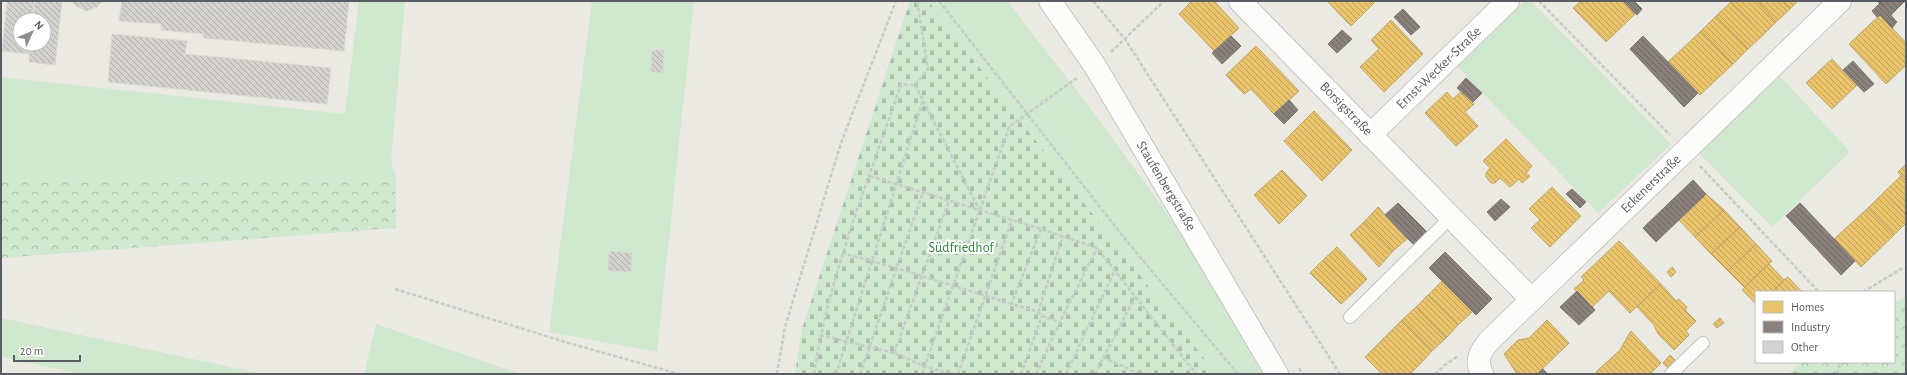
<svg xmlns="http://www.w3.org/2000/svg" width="1907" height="375" font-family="'Alegreya Sans',sans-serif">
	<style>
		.green { fill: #cfe8ce }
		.forest { fill: url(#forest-crowns) }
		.cemetery { fill: url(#cemetery-stones) }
		.homes { fill: url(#homes-back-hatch); stroke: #bea568 }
		.industry { fill: url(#industry-back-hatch); stroke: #7b7674 }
		.building { fill: url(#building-back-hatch); stroke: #dad8d2 }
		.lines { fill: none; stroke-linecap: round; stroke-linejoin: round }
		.service-casing { stroke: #c6c5c4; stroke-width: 14 }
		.minor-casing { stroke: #c6c5c4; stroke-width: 24 }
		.tertiary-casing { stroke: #c6c5c4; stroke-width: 24 }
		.path { stroke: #c6ccc9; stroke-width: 2.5; stroke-dasharray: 4 2; stroke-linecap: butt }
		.service { stroke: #fcfcfb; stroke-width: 12 }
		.minor { stroke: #fcfcfb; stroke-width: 22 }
		.tertiary { stroke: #fcfcfb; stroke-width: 22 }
		.labels { text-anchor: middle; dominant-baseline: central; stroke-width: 4; stroke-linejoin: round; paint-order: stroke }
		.street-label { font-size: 14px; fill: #595c62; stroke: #fff }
		.park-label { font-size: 14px; fill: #2d863b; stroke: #fff }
	</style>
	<defs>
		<pattern id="forest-crowns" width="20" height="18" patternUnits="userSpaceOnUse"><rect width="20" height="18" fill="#cfe8ce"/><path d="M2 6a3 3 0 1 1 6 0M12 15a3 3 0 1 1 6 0" fill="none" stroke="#abbfab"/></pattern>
		<pattern id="cemetery-stones" width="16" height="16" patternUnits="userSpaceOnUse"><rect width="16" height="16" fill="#cfe8ce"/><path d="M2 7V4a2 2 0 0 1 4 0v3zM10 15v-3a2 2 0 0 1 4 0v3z" fill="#abbfab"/></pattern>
		<pattern id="homes-back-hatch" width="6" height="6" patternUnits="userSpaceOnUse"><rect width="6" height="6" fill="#e9c46a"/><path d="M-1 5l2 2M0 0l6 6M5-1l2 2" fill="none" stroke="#c0a25b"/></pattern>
		<pattern id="industry-back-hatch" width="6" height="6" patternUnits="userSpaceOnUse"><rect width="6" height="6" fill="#8a817c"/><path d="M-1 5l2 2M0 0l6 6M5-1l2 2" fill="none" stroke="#6e6864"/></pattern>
		<pattern id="building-back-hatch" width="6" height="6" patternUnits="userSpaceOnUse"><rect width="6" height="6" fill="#d3d2ce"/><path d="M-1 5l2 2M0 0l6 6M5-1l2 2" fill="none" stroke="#aeaeab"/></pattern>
	</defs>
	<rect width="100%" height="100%" fill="#eae9e2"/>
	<g class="green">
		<polygon points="359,1 405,1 391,162 396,177 1,180 1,77 345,114"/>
		<polygon points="592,1 694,1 657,352 549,332"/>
		<polygon points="928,1 1007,1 1088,105 1284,374 1216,374"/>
		<polygon points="1525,1 1531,1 1671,144 1598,213 1457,66"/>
		<polygon points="1779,75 1850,152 1772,227 1699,153"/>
		<polygon points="1,318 263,374 81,374 1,357"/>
		<polygon points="376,324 520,374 364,374"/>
	</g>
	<g class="forest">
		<polygon points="396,177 396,228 1,258 1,180"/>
		<polygon points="1906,296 1906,374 1789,374 1801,362 1894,362 1894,304"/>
	</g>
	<polygon class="cemetery" points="910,1 928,1 1216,374 795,374 802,329"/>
	<g class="homes">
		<polygon points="1192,1 1214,1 1239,28 1214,51 1179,14"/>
		<polygon points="1327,1 1376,1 1351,26"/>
		<polygon points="1581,1 1623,1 1635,14 1606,42 1573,8"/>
		<polygon points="1732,1 1757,1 1776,22 1763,35 1731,2"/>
		<polygon points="1757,1 1782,1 1790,9 1776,22"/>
		<polygon points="1782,1 1798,1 1790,9"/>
		<polygon points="1731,2 1763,35 1748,49 1716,16"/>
		<polygon points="1880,15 1906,43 1906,65 1886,84 1849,44"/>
		<polygon points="1716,16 1748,49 1733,64 1701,31"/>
		<polygon points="1391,20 1423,54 1384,92 1360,67 1379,49 1371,40"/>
		<polygon points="1701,31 1733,64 1700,95 1668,62"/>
		<polygon points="1256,46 1299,91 1274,114 1251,89 1244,94 1226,75"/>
		<polygon points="1832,59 1857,85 1832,109 1806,83"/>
		<polygon points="1462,91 1474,104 1465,112 1478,126 1456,146 1425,113 1447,92 1453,99"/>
		<polygon points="1314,111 1352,150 1322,181 1284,141"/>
		<polygon points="1506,139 1532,166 1526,173 1530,176 1522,183 1519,179 1510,187 1500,178 1495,183 1491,183 1486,177 1486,173 1490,168 1483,161"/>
		<polygon points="1906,164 1906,181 1898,172"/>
		<polygon points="1282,170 1307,196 1279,224 1254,195"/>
		<polygon points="1901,176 1906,181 1906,215 1884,192"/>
		<polygon points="1552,187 1581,216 1550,247 1531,228 1540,220 1529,209"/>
		<polygon points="1884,192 1906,215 1906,223 1894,235 1868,208"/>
		<polygon points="1706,194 1724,210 1695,237 1679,220"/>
		<polygon points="1378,207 1407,239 1393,251 1364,222"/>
		<polygon points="1868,208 1894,235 1861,267 1834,239"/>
		<polygon points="1724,210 1740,227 1711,254 1695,237"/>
		<polygon points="1364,222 1393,251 1379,267 1350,235"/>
		<polygon points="1740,227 1756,244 1728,271 1711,254"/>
		<polygon points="1619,241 1661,284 1630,313 1609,291 1592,307 1574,289 1584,280 1581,277"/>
		<polygon points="1756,244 1772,261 1744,287 1728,271"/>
		<polygon points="1337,247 1367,279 1354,292 1323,260"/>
		<polygon points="1323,260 1354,292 1341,304 1310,273"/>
		<polygon points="1769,264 1784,280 1772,292 1756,292 1756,304 1742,290"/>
		<polygon points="1672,267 1676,272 1671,277 1667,272"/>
		<polygon points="1788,277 1802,292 1772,292 1784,280"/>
		<polygon points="1442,281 1473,311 1458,325 1428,295"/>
		<polygon points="1661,284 1676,301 1679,299 1687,307 1685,310 1696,321 1686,331 1689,335 1674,350 1658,334 1654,325 1637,307"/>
		<polygon points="1428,295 1458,325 1446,338 1416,307"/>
		<polygon points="1416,307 1446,338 1432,351 1402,320"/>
		<polygon points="1720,318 1724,323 1717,328 1713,324"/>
		<polygon points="1402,320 1432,351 1420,364 1389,333"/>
		<polygon points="1547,320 1569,343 1537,374 1517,374 1504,354 1518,340 1529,338"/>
		<polygon points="1631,331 1661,363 1650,374 1599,374 1596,372 1620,350"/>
		<polygon points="1389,333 1420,364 1410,374 1406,374 1377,345"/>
		<polygon points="1377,345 1406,374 1382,374 1365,357"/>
		<polygon points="1670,355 1678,363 1671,371 1663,363"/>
	</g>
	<g class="industry">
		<polygon points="1623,1 1634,1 1642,9 1637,15"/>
		<polygon points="1877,1 1905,1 1891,15"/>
		<polygon points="1880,3 1897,22 1892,28 1880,15 1877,17 1872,11"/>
		<polygon points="1403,9 1420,27 1411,35 1394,17"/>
		<polygon points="1342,30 1352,39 1337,53 1328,44"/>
		<polygon points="1231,36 1241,46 1222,64 1212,53"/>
		<polygon points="1643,36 1698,93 1684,107 1630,49"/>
		<polygon points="1853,61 1874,84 1864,92 1843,70"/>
		<polygon points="1466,78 1482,93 1473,102 1457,88"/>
		<polygon points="1289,100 1298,110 1284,124 1274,114"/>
		<polygon points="1693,180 1706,194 1656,242 1643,228"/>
		<polygon points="1572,189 1586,202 1580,208 1566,194"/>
		<polygon points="1501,199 1510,207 1495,221 1487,212"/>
		<polygon points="1398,203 1428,233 1415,246 1385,215"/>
		<polygon points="1800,203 1855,261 1841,275 1786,216"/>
		<polygon points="1445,252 1492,299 1476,315 1429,268"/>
		<polygon points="1577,291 1595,310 1579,325 1560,307"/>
		<polygon points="1543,369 1548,374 1537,374"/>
	</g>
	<g class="building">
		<polygon points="7,1 34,1 32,20 20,20 20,44 30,44 29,54 2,51"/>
		<polygon points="35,1 62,1 55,65 29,62 30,44 44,44 44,20 33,20"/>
		<polygon points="72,1 102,1 97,7 86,11 76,6"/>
		<polygon points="122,1 349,1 344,51 204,38 203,34 162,30 161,24 119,21"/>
		<polygon points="112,34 187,41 185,54 331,68 327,104 108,82"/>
		<polygon points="652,50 664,50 663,73 651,72"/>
		<polygon points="609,251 632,253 631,272 608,271"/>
	</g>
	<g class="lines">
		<defs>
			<g id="service">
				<polyline points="1350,317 1451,217"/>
				<polyline points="1671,374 1703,343"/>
			</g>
			<g id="minor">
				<polyline points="1240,1 1531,299"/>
				<polyline points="1370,135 1508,1"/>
				<path d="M 1482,374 C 1475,360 1480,352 1489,341 L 1840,1"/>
			</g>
			<polyline id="tertiary" points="1050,1 1095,66 1277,374"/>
		</defs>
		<use href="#service" class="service-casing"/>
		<use href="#minor" class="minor-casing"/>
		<use href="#tertiary" class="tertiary-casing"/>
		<g class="path">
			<polyline points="939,1 1125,239 1238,374"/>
			<polyline points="1093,1 1125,39 1340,374"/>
			<polyline points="1539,1 1670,135"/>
			<polyline points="1111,52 1164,1"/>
			<polyline points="915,85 979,209"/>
			<polyline points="1700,166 1819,292"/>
			<polyline points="870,176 1041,229 1097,248 1196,374"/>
			<polyline points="842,253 896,268 1038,312 1042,316 1060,322"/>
			<polyline points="395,289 565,342 679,374"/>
			<polyline points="1863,292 1901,269 1906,269"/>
			<polyline points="1011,305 1041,229"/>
			<polyline points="1038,312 1063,236"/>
			<polyline points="820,335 894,353 924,366 950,374"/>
			<polyline points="894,353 949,201"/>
			<polyline points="1103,357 1139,374"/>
			<polyline points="1299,368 1303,374"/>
			<polyline points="777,374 785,327 841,143 896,1"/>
			<path d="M 814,374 C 829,274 869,180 901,84 L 915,85 L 928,69 L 917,1"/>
			<polyline points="836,374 923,100"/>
			<polyline points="860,374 923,192"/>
			<polyline points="922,374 1009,127 1077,78"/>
			<polyline points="958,374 1012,220"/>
			<polyline points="1021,374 1042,316"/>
			<polyline points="1036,374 1060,322 1097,248"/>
			<polyline points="1066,374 1115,270"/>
			<polyline points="1095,374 1135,297"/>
			<polyline points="1435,374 1445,365 1458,356"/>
			<polyline points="1837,374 1840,362"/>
		</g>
		<use href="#service" class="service"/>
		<use href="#minor" class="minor"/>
		<use href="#tertiary" class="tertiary"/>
	</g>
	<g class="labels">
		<g class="street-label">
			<text transform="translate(1439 68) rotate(-44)">Ernst-Wecker-Straße</text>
			<text transform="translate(1346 109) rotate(46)">Borsigstraße</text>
			<text transform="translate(1651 184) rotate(-44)">Eckenerstraße</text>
			<text transform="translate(1166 186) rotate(59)">Staufenbergstraße</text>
		</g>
		<g class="park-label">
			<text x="961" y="248">Südfriedhof</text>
		</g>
	</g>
	<rect width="1907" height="375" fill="none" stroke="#595c62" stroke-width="4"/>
	<rect x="1755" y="291" width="140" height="72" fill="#ffffff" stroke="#bdbec0"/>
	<rect x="1763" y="301" width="20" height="12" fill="#e9c46a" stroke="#bdbec0"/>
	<text x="1791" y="311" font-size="12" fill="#595c62">Homes</text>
	<rect x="1763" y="321" width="20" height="12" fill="#8a817c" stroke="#bdbec0"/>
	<text x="1791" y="331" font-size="12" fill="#595c62">Industry</text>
	<rect x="1763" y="341" width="20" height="12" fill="#d3d2ce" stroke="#bdbec0"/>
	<text x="1791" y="351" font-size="12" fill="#595c62">Other</text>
	<g transform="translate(32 32) rotate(46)"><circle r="19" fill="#ffffff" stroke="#bdbec0"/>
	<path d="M0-3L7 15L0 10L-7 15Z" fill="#8c8d8f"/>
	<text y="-6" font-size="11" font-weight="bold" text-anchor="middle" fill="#595c62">N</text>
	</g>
	<path d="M14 355v6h66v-6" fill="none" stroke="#595c62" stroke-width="2"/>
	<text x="20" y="355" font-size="12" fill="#595c62" stroke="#ffffff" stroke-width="3" paint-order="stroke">20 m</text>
</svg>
